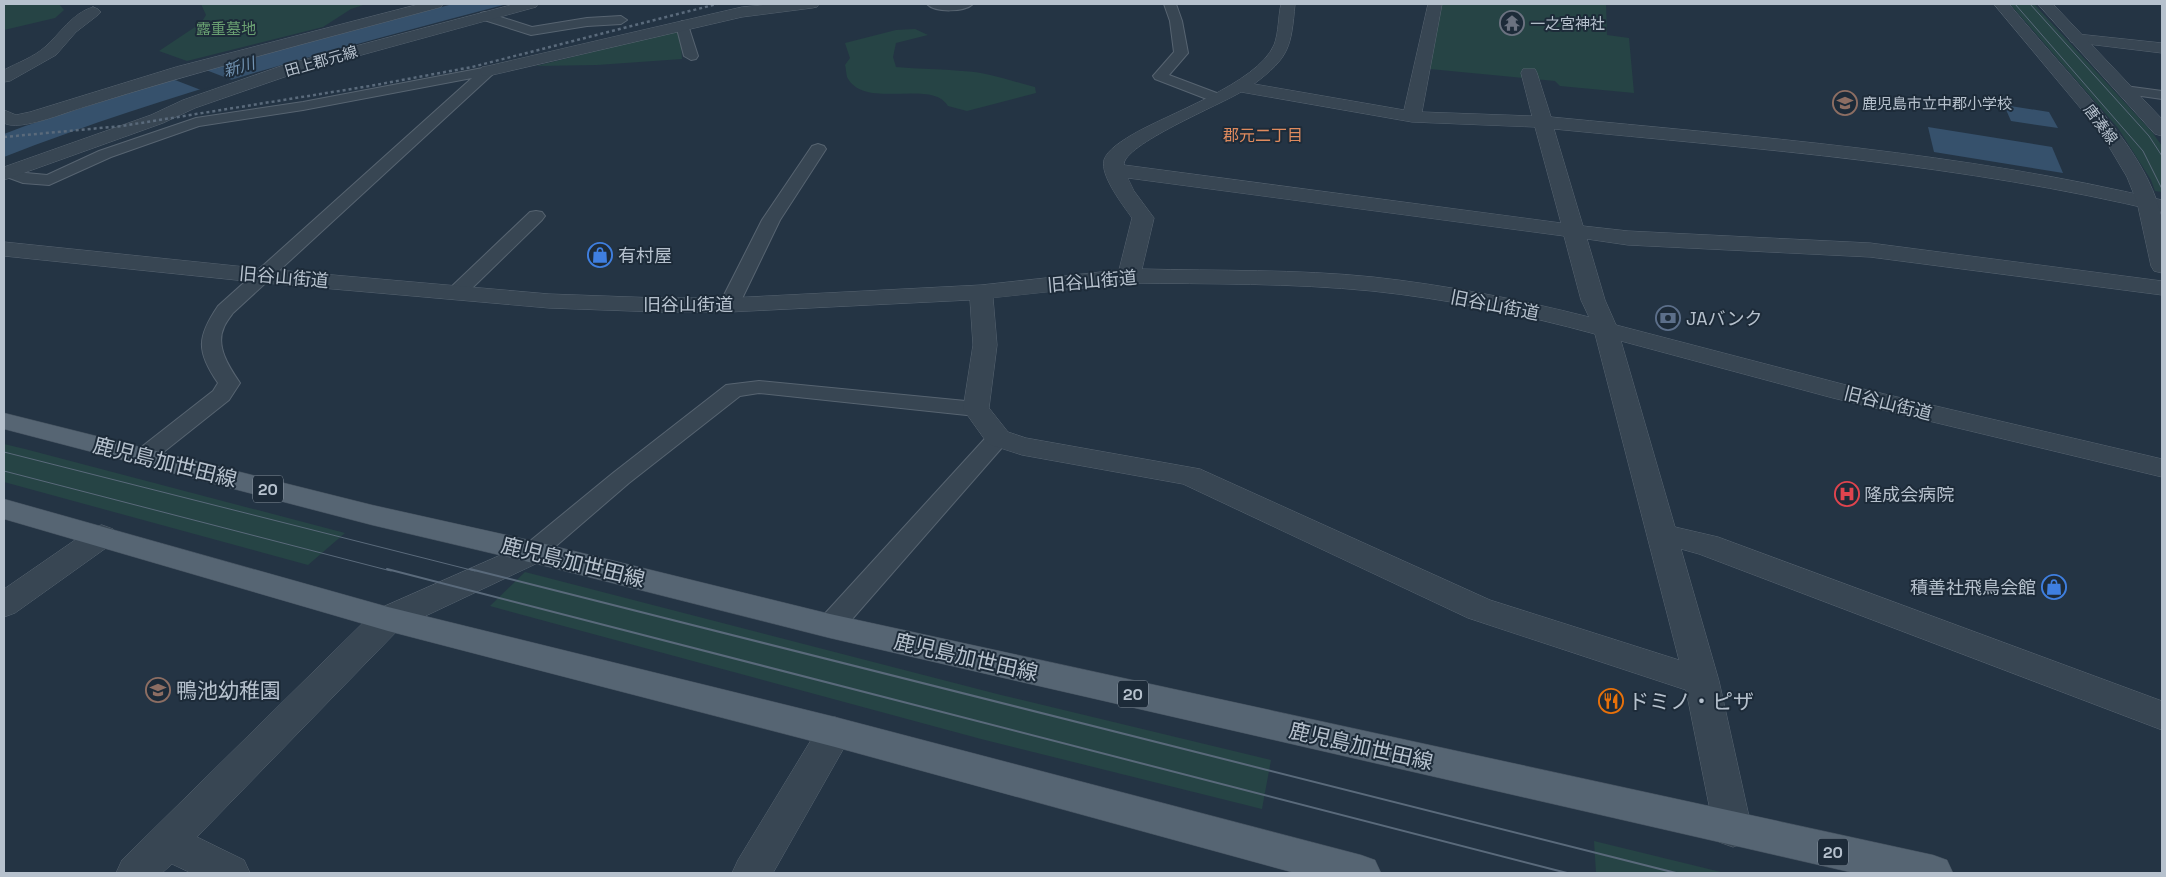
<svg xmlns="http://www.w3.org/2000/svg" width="2166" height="877" font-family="'Space Grotesk','Noto Sans JP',sans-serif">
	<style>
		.green { fill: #264445 }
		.water { fill: #36516c }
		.pier { fill: #243444 }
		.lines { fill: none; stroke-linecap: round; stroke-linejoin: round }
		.service-casing { stroke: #576471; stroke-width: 2 }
		.minor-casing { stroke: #576471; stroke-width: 1 }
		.tertiary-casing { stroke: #576471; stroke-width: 1 }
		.primary-casing { stroke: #424f5d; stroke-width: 1 }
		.service { fill: #384653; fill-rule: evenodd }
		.minor { fill: #384653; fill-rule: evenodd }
		.tertiary { fill: #384653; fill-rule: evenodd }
		.primary { fill: #566573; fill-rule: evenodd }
		.tram-far1 { stroke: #5a6a7b; stroke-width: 1 }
		.tram { stroke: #5a6a7b; stroke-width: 2 }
		.rail { stroke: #5a6a7b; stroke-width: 2.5; stroke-dasharray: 3 3; stroke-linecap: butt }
		.labels { text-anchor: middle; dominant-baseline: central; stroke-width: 4; stroke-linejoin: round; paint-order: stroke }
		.far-poi-label { font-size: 15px; fill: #b6c1cd; stroke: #1d2b39; text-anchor: start }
		.far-park-label { font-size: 15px; fill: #6aa072; stroke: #1d2b39 }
		.far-street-label { font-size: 15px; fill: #b6c1cd; stroke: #1d2b39 }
		.far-water-label { font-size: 16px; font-style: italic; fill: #7394b3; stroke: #1d2b39 }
		.far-neighbourhood-label { font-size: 16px; fill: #e08b5e; stroke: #1d2b39 }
		.shield { fill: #1d2b39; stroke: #8894a1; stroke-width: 1 }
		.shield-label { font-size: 16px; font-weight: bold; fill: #b6c1cd }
		.poi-label { font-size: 18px; fill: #b6c1cd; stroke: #1d2b39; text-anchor: start }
		.street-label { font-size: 18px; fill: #b6c1cd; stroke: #1d2b39 }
		.near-street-label { font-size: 21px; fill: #b6c1cd; stroke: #1d2b39 }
		.near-poi-label { font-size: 21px; fill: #b6c1cd; stroke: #1d2b39; text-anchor: start }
	</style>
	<rect width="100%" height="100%" fill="#243444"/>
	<g class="green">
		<polygon points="4,4 59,4 64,10 55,18 4,30"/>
		<polygon points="201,4 366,4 351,9 323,27 187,61 159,51 201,23 206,15"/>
		<polygon points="1440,4 1606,4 1607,35 1629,38 1634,93 1560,86 1555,81 1430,69"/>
		<polygon points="2010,4 2034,4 2152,132 2162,146 2162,192 2155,191 2151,180 2118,128"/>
		<path d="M 915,29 L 928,35 L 896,43 L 893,57 L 896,67 C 918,69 941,69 962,71 C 987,72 1011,81 1035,87 L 1036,93 L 967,111 L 948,106 C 932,78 864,111 847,77 C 846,73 846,68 845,65 L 850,58 L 845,43 L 896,30 Z"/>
		<polygon points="677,31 680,33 682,59 597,65 536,66"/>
		<polygon points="4,444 25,449 345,533 308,565 4,482"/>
		<polygon points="525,572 1001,695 1271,760 1262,809 981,739 490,606"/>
		<polygon points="1594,841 1725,873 1596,873"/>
	</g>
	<g class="water">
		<path d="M 453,4 L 507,4 C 337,49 167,93 4,157 L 4,134 L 25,126 L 230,61 Z"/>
		<polygon points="2004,105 2049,112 2058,128 2011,121"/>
		<polygon points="1928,127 2052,147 2063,173 1934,152"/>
	</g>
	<polygon class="pier" points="206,70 232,80 201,90 175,80"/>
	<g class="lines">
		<defs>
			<g id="service">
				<path d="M 927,4 L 973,4 C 965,12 935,13 927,4 Z"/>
				<polygon points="1164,4 1176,4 1182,21 1188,53 1169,75 1222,95 1224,98 1222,101 1212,101 1155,79 1153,76 1174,52 1170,21"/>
				<polygon points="485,12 532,27 587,18 621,16 627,20 621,24 587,26 531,35 481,19 479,16 481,13"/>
				<polygon points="682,21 688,25 698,56 696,59 691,60 684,56 676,25"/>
				<path d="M 488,67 L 493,68 L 495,71 L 493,74 L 233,313 C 230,317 226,322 224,327 C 215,346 229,367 240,383 L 229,400 L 151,462 L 143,464 L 135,462 L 132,457 L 135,452 L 213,391 L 218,383 C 196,351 197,337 218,306 L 472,78 L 303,110 L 199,126 L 111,157 L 49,185 L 23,183 L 4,176 L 4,168 L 9,167 L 26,173 L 47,175 L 99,151 L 196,118 L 303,102 Z"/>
				<polygon points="2125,86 2162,91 2162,99 2120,93 2118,90 2120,87"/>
				<polygon points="818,144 824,146 826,149 780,220 739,305 736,309 729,311 722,309 719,305 762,220 812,146"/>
				<polygon points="536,211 542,212 545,216 542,220 464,296 457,298 450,296 447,292 450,288 530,212"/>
				<polygon points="759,381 976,402 984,404 987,409 984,414 976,416 759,393 740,396 629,483 542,558 533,561 524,558 520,552 524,546 613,473 726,385"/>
				<polygon points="998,431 1006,433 1009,438 1006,443 840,633 830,636 820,633 817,626 820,619 990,433"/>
			</g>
			<g id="minor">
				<path d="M 420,4 L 443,4 L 441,7 C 322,39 202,70 84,107 C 66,112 19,132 4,123 L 4,110 L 16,115 L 30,112 L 176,67 Z"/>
				<polygon points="515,4 538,4 536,7 296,73 195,108 163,123 4,180 4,167 151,115 183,100 284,65"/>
				<polygon points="775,4 819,4 817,7 812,8 742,17 488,76 482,75 480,71 482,67 488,66 742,7"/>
				<path d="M 1281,4 L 1295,4 C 1291,47 1290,57 1254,84 L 1404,110 L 1428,4 L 1442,4 L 1422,112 L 1532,116 L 1521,73 L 1523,69 L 1535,69 L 1537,73 L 1551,117 C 1755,137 1962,152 2162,200 L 2162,212 C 1963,164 1757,149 1554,129 L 1583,226 L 1628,231 L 1870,243 L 2162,281 L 2162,295 L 1870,257 L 1628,245 L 1587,239 L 1605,300 L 1616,325 L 1846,385 L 2162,459 L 2162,477 L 1833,398 L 1621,341 L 1675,527 L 1718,537 L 2162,701 L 2162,730 L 1699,554 L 1681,549 L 1719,681 L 1752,830 L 1747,842 L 1733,847 L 1719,842 L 1714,830 L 1686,690 L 1468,618 L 1183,484 L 1022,455 L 988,444 L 963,409 L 973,345 L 970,300 L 729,312 L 659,312 L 549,308 L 265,283 L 4,256 L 4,242 L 265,269 L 549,294 L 659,298 L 729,298 L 981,285 L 1119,270 L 1132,218 C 1123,205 1100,176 1104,160 C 1107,150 1122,141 1130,136 C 1166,114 1257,84 1274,45 C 1279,32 1278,17 1281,4 ZM 1241,92 L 1412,122 L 1535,127 L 1561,223 L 1124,165 C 1122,145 1222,104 1241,92 ZM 1128,178 L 1564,236 L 1581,300 L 1589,317 C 1518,299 1445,285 1373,277 C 1296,269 1219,271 1142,269 L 1154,218 L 1134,191 ZM 1129,283 C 1210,284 1291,283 1372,291 C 1447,299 1522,314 1595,334 L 1679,660 L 1490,600 L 1200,469 L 1026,438 L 1008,432 L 989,408 L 997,345 L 993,298 Z"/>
				<path d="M 93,7 L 98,9 L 101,12 L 98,15 L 76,32 L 56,55 L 10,81 L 4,82 L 4,70 C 17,63 34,57 45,47 C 60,34 72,13 93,7 Z"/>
				<polygon points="2077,34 2162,43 2162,53 2071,42 2069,39 2071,36"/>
				<polygon points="102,525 113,529 117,536 113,543 15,613 4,617 4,589 91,529"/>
				<polygon points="533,541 544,544 548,552 544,560 400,628 197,837 244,860 250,873 191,873 172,864 162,873 116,873 122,860 376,610"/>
				<polygon points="835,717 848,722 853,732 773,873 732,873 738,860 822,722"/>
			</g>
			<g id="tertiary">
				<path d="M 1994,4 L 2009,4 C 2030,29 2052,54 2074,79 C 2109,120 2150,165 2162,219 C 2165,236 2162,256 2162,273 L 2154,271 L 2151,266 L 2137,202 L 2127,177 L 2108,145 L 2087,116 Z"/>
				<polygon points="2038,4 2053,4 2162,119 2162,136 2155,134"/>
			</g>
			<g id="primary">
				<polygon points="4,413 372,505 533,541 830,614 1933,855 1947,860 1953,873 1854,873 830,638 533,563 372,525 4,429"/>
				<polygon points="4,499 388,607 835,717 1361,855 1375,860 1381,873 1295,873 835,747 388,631 4,519"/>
			</g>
		</defs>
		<use href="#service" class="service-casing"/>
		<use href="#minor" class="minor-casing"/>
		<use href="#tertiary" class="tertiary-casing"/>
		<use href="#primary" class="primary-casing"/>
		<use href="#service" class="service"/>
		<use href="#minor" class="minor"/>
		<use href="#tertiary" class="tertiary"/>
		<use href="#primary" class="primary"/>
		<g class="tram-far1">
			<polyline points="2015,4 2143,151 2162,189"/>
			<polyline points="2030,4 2149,136 2162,156"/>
			<polyline points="4,452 475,571"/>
			<polyline points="4,471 391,571"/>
		</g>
		<g class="tram">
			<polyline points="387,569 1567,873"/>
			<polyline points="470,569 1676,873"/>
		</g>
		<polyline class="rail" points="4,137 122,126 370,86 472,67 717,4"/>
	</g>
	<defs>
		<symbol id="temple-ring" viewBox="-11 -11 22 22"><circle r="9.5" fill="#1d2b39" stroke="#6b7280" stroke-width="1.5"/><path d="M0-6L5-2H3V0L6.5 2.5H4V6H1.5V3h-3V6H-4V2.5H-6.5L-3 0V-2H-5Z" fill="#6b7280"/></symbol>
		<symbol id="school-ring" viewBox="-11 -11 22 22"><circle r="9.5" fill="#1d2b39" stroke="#8d6e63" stroke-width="1.5"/><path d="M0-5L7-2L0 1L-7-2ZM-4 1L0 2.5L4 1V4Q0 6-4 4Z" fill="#8d6e63"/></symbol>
		<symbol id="shop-ring" viewBox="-11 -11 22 22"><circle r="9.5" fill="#1d2b39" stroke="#3f7fe0" stroke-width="1.5"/><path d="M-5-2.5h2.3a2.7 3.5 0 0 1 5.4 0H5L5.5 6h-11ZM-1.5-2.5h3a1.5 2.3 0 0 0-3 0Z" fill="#3f7fe0"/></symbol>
		<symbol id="bank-ring" viewBox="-11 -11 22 22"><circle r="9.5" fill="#1d2b39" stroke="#5c6f8a" stroke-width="1.5"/><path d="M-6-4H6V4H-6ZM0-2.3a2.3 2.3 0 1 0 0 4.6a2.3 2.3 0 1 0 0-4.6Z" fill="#5c6f8a"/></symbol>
		<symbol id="hospital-ring" viewBox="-11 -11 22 22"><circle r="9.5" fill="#1d2b39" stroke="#e0444e" stroke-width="1.5"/><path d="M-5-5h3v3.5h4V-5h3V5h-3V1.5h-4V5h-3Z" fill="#e0444e"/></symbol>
		<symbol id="restaurant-ring" viewBox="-11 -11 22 22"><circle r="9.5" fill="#1d2b39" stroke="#e8710a" stroke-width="1.5"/><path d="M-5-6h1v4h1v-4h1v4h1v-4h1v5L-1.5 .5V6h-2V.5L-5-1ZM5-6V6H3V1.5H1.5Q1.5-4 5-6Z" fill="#e8710a"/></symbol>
	</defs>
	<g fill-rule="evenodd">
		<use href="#temple-ring" x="1498" y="9" width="28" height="28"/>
		<use href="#school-ring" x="1831" y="89" width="28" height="28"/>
		<use href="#shop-ring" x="586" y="241" width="28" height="28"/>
		<use href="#bank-ring" x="1654" y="304" width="28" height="28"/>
		<use href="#hospital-ring" x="1833" y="480" width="28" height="28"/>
		<use href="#shop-ring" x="2040" y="573" width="28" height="28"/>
		<use href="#school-ring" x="144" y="676" width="28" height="28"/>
		<use href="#restaurant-ring" x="1597" y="687" width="28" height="28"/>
	</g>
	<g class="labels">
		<g class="far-poi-label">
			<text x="1530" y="23">一之宮神社</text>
			<text x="1862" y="103">鹿児島市立中郡小学校</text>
		</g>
		<g class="far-park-label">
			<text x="226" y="28">露重墓地</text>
		</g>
		<g class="far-street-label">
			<text transform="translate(321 61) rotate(-16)">田上郡元線</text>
			<text transform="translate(2101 124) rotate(53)">唐湊線</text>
		</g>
		<g class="far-water-label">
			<text transform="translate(239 67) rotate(-16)">新川</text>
		</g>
		<g class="far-neighbourhood-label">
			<text x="1263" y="135">郡元二丁目</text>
		</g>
		<g class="shield">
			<rect x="253" y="475.5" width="30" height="27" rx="4"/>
			<rect x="1118" y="680.5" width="30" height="27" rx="4"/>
			<rect x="1818" y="838.5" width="30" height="27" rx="4"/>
		</g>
		<g class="shield-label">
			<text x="268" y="489">20</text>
			<text x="1133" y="694">20</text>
			<text x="1833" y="852">20</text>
		</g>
		<g class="poi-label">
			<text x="618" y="255">有村屋</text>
			<text x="1686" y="318">JAバンク</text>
			<text x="1864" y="494">隆成会病院</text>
			<text x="2036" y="587" text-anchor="end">積善社飛鳥会館</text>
		</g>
		<g class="street-label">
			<text transform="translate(284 277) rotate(5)">旧谷山街道</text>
			<text transform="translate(1092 281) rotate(-5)">旧谷山街道</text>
			<text x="688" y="304">旧谷山街道</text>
			<text transform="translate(1495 305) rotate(11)">旧谷山街道</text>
			<text transform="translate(1888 403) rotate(14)">旧谷山街道</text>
		</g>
		<g class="near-street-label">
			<text transform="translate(165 462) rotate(14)">鹿児島加世田線</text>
			<text transform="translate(573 562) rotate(14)">鹿児島加世田線</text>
			<text transform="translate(966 657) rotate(13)">鹿児島加世田線</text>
			<text transform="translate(1361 746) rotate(13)">鹿児島加世田線</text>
		</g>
		<g class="near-poi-label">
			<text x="176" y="690">鴨池幼稚園</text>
			<text x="1628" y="701">ドミノ・ピザ</text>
		</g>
	</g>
	<rect width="2166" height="877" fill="none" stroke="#b6c1cd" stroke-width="10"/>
</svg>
